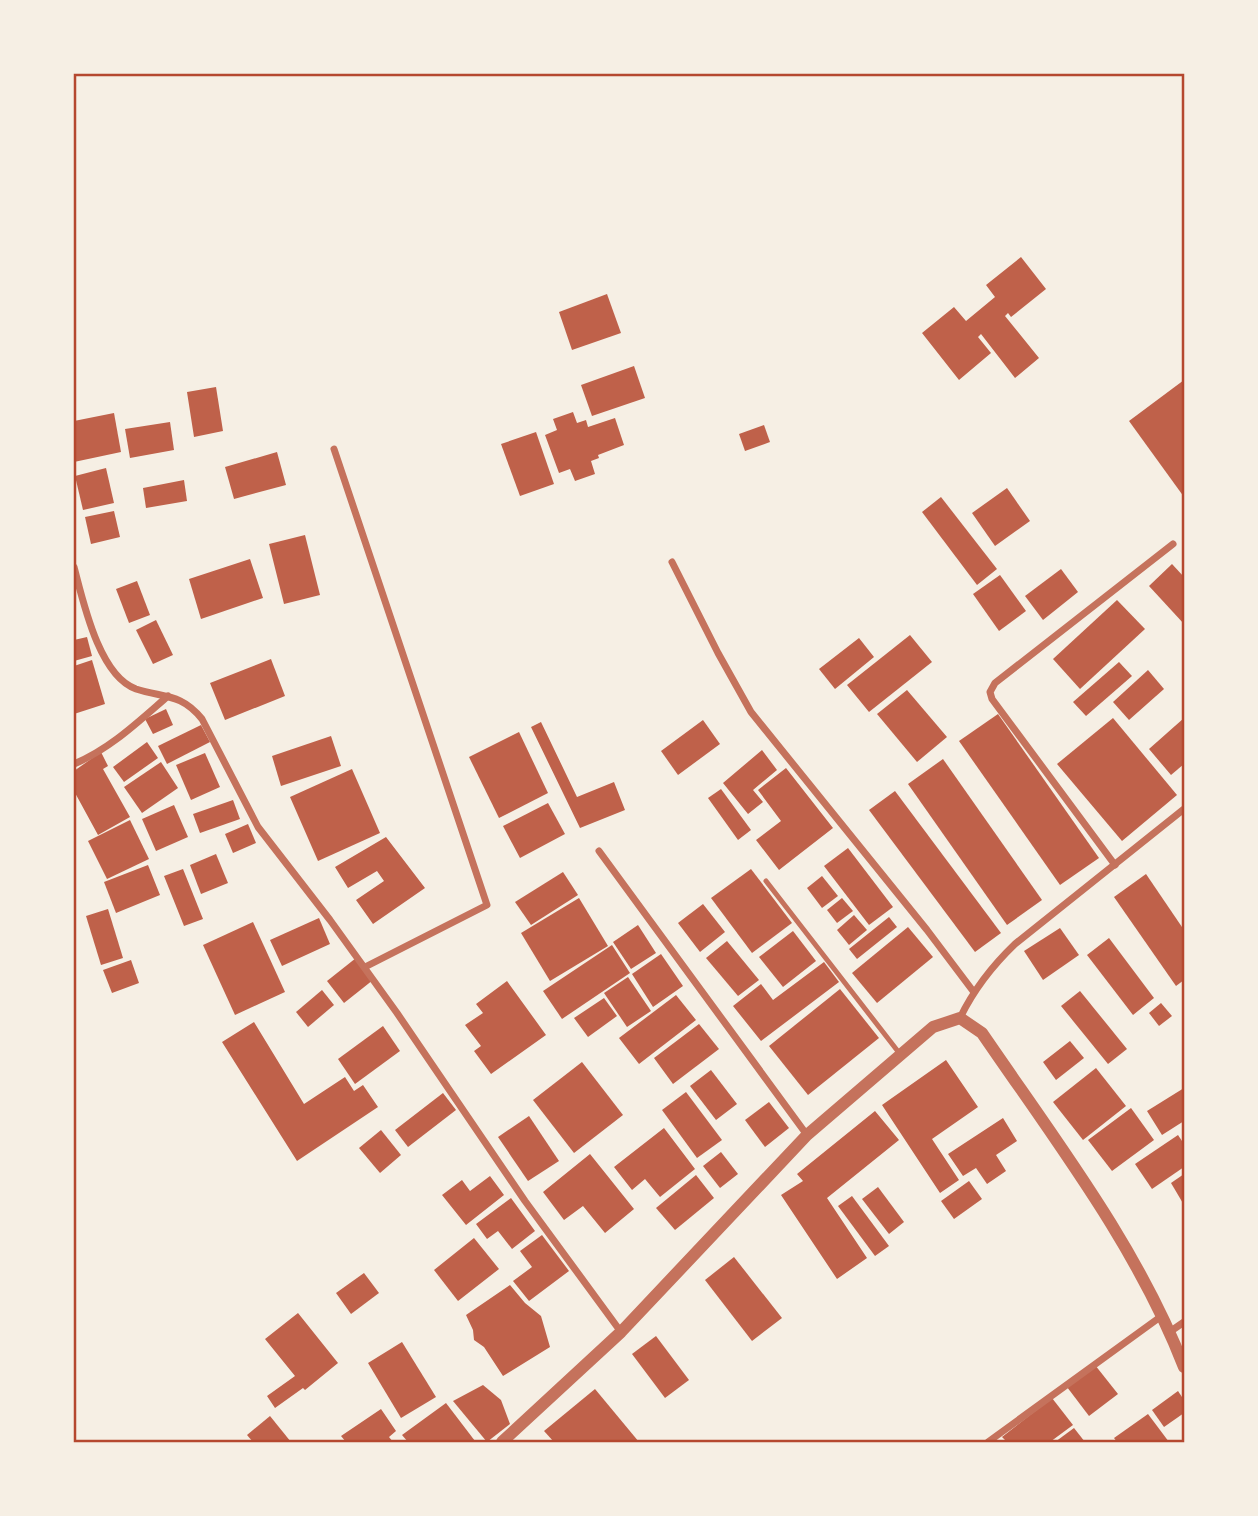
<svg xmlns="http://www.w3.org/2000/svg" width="1258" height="1516" font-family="'Exo 2',sans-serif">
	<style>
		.building { fill: #bf614a }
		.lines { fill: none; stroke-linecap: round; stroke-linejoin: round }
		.service { stroke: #c5725c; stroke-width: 5 }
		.minor { stroke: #c5725c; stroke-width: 7 }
		.tertiary { stroke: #c5725c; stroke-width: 12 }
		.neatline { fill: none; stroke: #b5482f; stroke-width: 2.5 }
	</style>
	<rect width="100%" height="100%" fill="#f6efe4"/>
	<g class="building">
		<polygon points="1021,257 1046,289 1011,317 1008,313 1005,316 1039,358 1015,378 981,334 978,337 991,353 959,380 922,333 954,307 966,321 995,297 986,285"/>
		<polygon points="607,294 621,333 572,350 559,312"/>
		<polygon points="634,366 645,398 592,416 581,385"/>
		<polygon points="1184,380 1184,497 1129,421"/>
		<polygon points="216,387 223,431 194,437 187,392"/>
		<polygon points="573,412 577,423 586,420 588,427 615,418 624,445 598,455 599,458 591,461 595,474 575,481 570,469 559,473 545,435 557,430 553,419"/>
		<polygon points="114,413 121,452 74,462 74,421"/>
		<polygon points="170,422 174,450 130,458 125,429"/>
		<polygon points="764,425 770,442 745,451 739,434"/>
		<polygon points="536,432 554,484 520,496 501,444"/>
		<polygon points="277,452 286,485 234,499 225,467"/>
		<polygon points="106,468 114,503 83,510 75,476"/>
		<polygon points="184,480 187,501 146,508 143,488"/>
		<polygon points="1007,488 1030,521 995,546 972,513"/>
		<polygon points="941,497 997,569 977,585 922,512"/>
		<polygon points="114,511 120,537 91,544 85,517"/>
		<polygon points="305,535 320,595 284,604 269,544"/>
		<polygon points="250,559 263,598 201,619 189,579"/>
		<polygon points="1172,564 1184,577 1184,624 1149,586"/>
		<polygon points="1061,569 1078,592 1043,620 1025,596"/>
		<polygon points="1000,575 1026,611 999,631 973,594"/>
		<polygon points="137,581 150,615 129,623 116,589"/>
		<polygon points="1117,600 1145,629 1080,689 1053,659"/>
		<polygon points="156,620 173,655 153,664 136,630"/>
		<polygon points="910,635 932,662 869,712 847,685"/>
		<polygon points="87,637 92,656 74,661 74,640"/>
		<polygon points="859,638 874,657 835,689 819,669"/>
		<polygon points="271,659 285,696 225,720 210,683"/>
		<polygon points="92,660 105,704 74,714 74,666"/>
		<polygon points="1119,662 1132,676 1086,716 1073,702"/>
		<polygon points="1148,670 1164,689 1129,720 1113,702"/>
		<polygon points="907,690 947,737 917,762 877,714"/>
		<polygon points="166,709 173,725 153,734 145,719"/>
		<polygon points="998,714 1099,858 1060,885 959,741"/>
		<polygon points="1113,718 1177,795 1122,841 1057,764"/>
		<polygon points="1184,718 1184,764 1171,775 1149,749"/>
		<polygon points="703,720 720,744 678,775 661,751"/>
		<polygon points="541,722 577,797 614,782 625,810 580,828 531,727"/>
		<polygon points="201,725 210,742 167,764 158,746"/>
		<polygon points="519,732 548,793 499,818 469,757"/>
		<polygon points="331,736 341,766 281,786 272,756"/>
		<polygon points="147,742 158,758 124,782 113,767"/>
		<polygon points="762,750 777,770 753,790 763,802 748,814 723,783"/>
		<polygon points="101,752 108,766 103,769 130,817 98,835 74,791 74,771"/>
		<polygon points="205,753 220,787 191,800 176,765"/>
		<polygon points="943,759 1042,900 1007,925 908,784"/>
		<polygon points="161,762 178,788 142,813 124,787"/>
		<polygon points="786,768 833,828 779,870 756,840 781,821 758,790"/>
		<polygon points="352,769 380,833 318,861 290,797"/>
		<polygon points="721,789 751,830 738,840 708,798"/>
		<polygon points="895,791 1001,933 975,952 869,810"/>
		<polygon points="233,800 240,819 200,833 193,814"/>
		<polygon points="548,803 565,834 520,858 503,826"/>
		<polygon points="174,805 188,837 156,851 142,819"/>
		<polygon points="130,820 149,859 107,879 88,841"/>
		<polygon points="248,824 256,843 233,853 225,834"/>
		<polygon points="386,837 425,888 373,924 356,900 384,881 377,871 348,888 335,867"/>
		<polygon points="848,848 893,907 869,925 824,866"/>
		<polygon points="216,854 228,883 201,894 190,865"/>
		<polygon points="148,865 160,895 116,913 104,882"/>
		<polygon points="183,869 203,919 184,926 164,876"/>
		<polygon points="751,869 792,923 752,953 711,898"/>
		<polygon points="563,872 578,895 531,925 515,902"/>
		<polygon points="1146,874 1184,930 1184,980 1176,986 1114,897"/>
		<polygon points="822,876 838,896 822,908 807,888"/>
		<polygon points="579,898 608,946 550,981 521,933"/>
		<polygon points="842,898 853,911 837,923 827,910"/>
		<polygon points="703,904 725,932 700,952 678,923"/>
		<polygon points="108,909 123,958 101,965 86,916"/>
		<polygon points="854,915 867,930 849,945 837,930"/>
		<polygon points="889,917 897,927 857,959 849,949"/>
		<polygon points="319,918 330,944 282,966 270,940"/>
		<polygon points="253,922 285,992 235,1015 203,945"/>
		<polygon points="638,925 656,953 631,969 613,942"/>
		<polygon points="908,927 933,957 877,1003 852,973"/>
		<polygon points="1060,928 1079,955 1043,980 1024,951"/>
		<polygon points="793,931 816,961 783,987 759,957"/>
		<polygon points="1109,938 1154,998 1133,1015 1087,955"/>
		<polygon points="727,941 759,980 738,996 706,958"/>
		<polygon points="612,945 630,973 562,1019 543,991"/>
		<polygon points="661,954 683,986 653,1007 632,974"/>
		<polygon points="356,958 373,980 344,1003 327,981"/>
		<polygon points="131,960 139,983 112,993 103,970"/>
		<polygon points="824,962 839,982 761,1041 733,1006 761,984 773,1000"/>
		<polygon points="628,977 651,1011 627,1027 604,993"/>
		<polygon points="507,981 546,1035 491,1074 474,1051 481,1046 465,1025 483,1013 476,1004"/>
		<polygon points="840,989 879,1038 808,1095 769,1046"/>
		<polygon points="322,990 334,1005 308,1027 296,1012"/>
		<polygon points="1080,991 1127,1049 1108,1064 1061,1006"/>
		<polygon points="676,995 696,1020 639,1064 619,1038"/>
		<polygon points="604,998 617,1016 588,1037 574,1018"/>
		<polygon points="1161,1003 1172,1016 1159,1026 1149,1013"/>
		<polygon points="254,1022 304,1104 345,1077 354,1091 363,1085 378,1107 297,1161 222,1042"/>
		<polygon points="699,1024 719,1049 673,1084 654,1058"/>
		<polygon points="383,1026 400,1051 355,1084 338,1059"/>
		<polygon points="1070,1041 1084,1058 1056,1080 1043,1062"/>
		<polygon points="946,1060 978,1107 932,1139 959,1180 940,1193 882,1105"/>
		<polygon points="582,1062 623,1115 574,1153 533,1100"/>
		<polygon points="1096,1068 1126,1106 1083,1140 1053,1102"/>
		<polygon points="711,1070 737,1104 716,1120 690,1086"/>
		<polygon points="1184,1088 1184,1121 1162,1135 1147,1111"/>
		<polygon points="686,1092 722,1140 697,1158 662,1110"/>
		<polygon points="443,1093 456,1110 408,1147 395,1130"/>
		<polygon points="769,1102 789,1128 765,1147 745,1120"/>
		<polygon points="1131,1108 1154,1140 1112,1171 1088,1140"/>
		<polygon points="875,1111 899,1140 827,1198 867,1258 837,1279 781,1195 803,1181 797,1174"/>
		<polygon points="529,1116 559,1161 528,1181 498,1137"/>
		<polygon points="1003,1118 1017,1141 996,1155 1006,1171 987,1184 976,1168 963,1176 948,1154"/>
		<polygon points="664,1128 695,1169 660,1197 645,1179 632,1190 614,1167"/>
		<polygon points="381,1130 401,1155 380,1173 359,1148"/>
		<polygon points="1178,1135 1184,1144 1184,1167 1152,1189 1135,1164"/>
		<polygon points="721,1152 738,1174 720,1188 703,1166"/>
		<polygon points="590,1154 634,1209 605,1233 583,1206 564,1220 543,1192"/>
		<polygon points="1184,1174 1184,1205 1171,1183"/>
		<polygon points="696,1175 714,1198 675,1230 656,1208"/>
		<polygon points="490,1176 504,1195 466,1225 442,1195 462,1180 470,1191"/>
		<polygon points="969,1181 982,1199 954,1219 941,1201"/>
		<polygon points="878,1187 904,1222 889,1234 862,1199"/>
		<polygon points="852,1196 889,1246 875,1256 838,1206"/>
		<polygon points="511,1198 535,1231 512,1249 498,1231 487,1239 476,1224"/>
		<polygon points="542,1235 569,1271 529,1301 513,1281 532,1267 520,1251"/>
		<polygon points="474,1238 499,1269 458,1301 434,1270"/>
		<polygon points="734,1257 782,1318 752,1341 705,1280"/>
		<polygon points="364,1273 379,1293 351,1314 336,1293"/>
		<polygon points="510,1285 525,1303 541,1316 550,1347 503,1376 484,1347 474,1340 473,1330 466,1315"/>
		<polygon points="298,1313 338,1363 305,1390 303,1388 275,1408 267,1396 295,1376 265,1339"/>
		<polygon points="656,1336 689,1380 665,1398 632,1354"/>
		<polygon points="402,1342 436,1397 401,1418 368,1363"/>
		<polygon points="1095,1365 1118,1394 1089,1416 1067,1387"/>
		<polygon points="483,1385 501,1400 510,1424 487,1442 453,1401"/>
		<polygon points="595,1389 639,1442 554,1442 544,1431"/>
		<polygon points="1178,1391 1184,1400 1184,1413 1164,1427 1152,1410"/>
		<polygon points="1052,1398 1073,1425 1050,1442 1007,1442 1002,1437"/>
		<polygon points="446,1403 475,1441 408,1442 402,1435"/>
		<polygon points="381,1409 396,1431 389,1437 393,1442 346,1442 341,1436"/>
		<polygon points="1148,1414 1169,1442 1117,1442 1114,1438"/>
		<polygon points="270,1416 291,1442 253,1442 247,1435"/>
		<polygon points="1074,1428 1085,1442 1055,1442"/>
	</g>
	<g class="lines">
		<polyline class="service" points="766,881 900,1054"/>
		<g class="minor">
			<polyline points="334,449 487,905 365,967"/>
			<polyline points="672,562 718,653 751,712 927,930 973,991"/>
			<path d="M 74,567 C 83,601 99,676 136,689 C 164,698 181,693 202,719 L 258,827 L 330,920 L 397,1013 L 525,1201 L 621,1332"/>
			<path d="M 74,764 C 110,749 138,722 168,696"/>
			<polyline points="599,851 807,1135"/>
			<polyline points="1115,865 992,699 990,692 995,683 1173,544"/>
			<path d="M 960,1018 C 974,989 991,967 1015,944 L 1184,809"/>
			<polyline points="1171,1331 1184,1322"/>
			<polyline points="988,1442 1163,1315"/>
		</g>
		<path class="tertiary" d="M 502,1442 L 621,1332 L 807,1135 L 933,1027 L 960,1018 L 982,1033 C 1055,1140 1137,1246 1184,1367"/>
	</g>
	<rect width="1258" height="1516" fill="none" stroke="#f6efe4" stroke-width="150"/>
	<rect x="75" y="75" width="1108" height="1366" class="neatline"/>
</svg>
